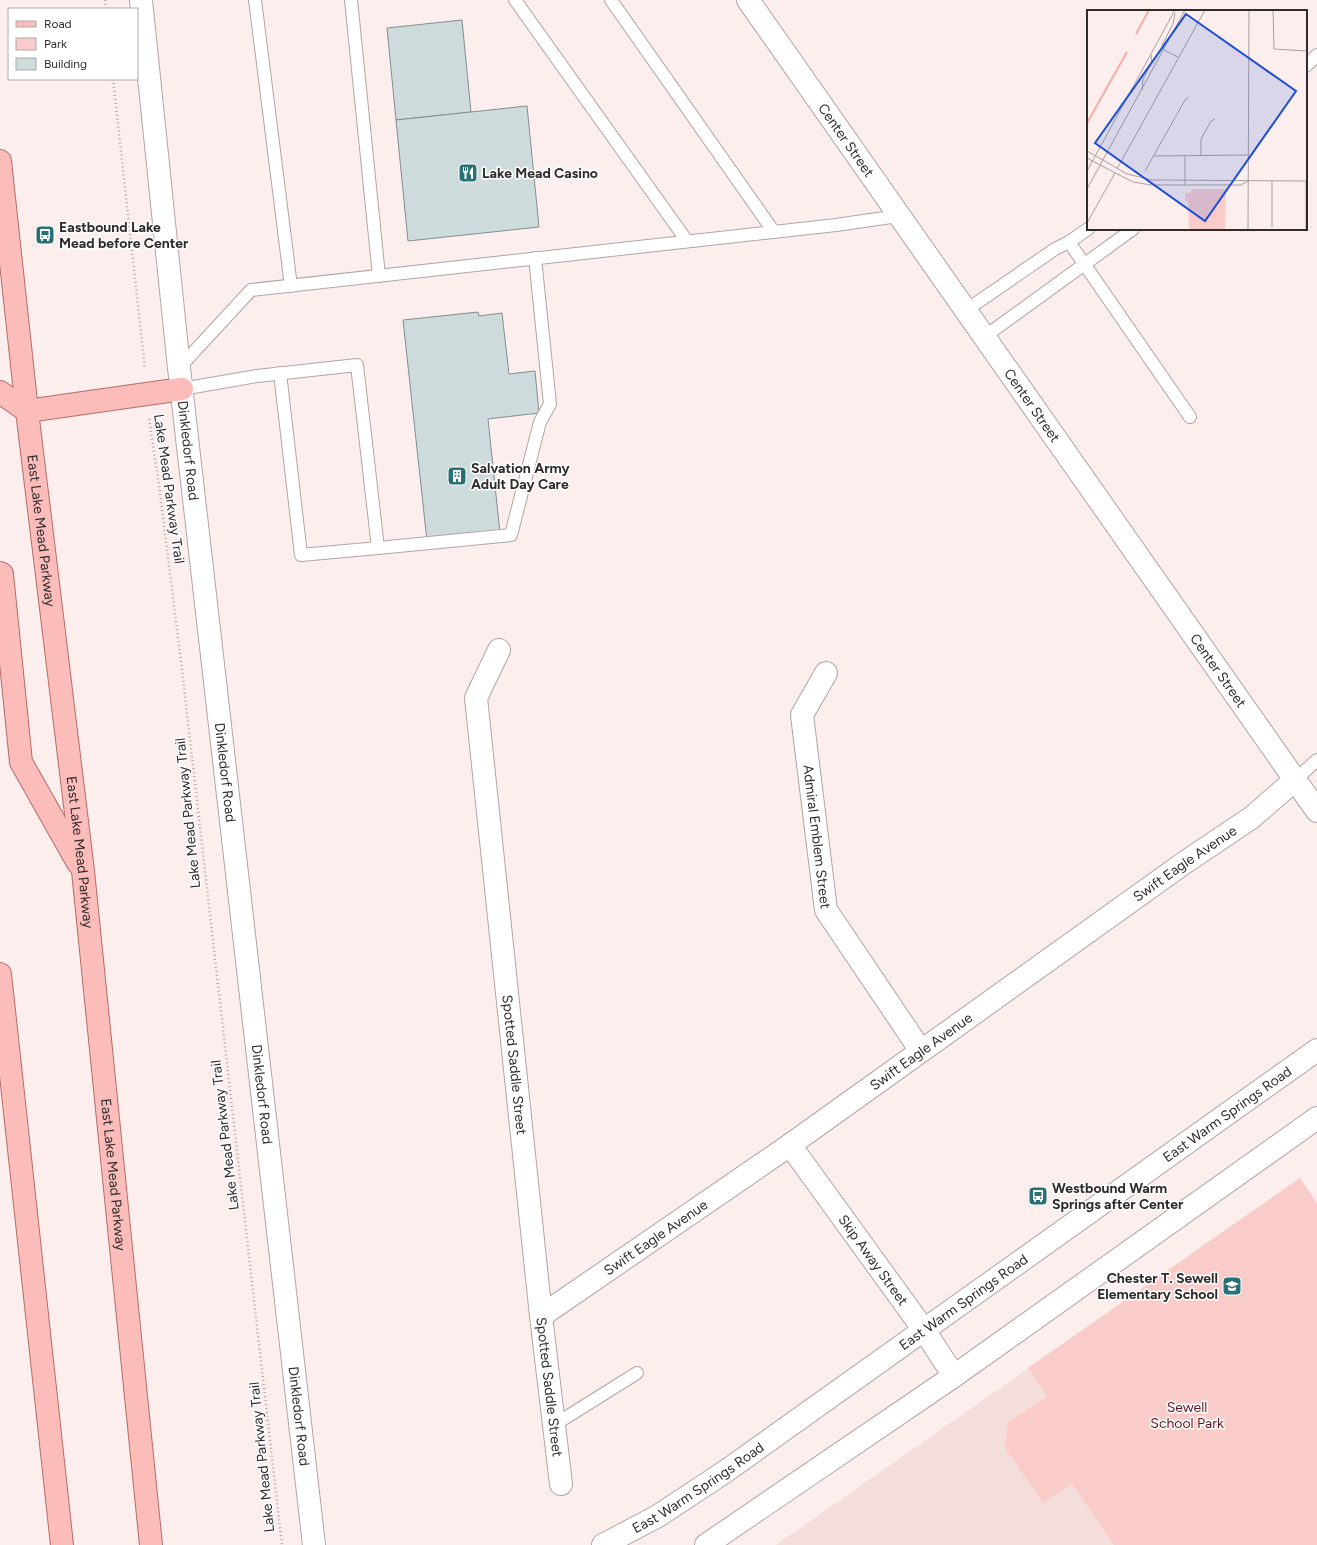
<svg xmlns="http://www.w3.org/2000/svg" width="1317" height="1545" font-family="Figtree,sans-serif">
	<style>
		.built { fill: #f4dedc }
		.green { fill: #faccc9 }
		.building { fill: #cedbdc; stroke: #828e8f }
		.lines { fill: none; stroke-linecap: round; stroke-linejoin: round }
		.service-casing { stroke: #b1a5a4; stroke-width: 14 }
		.minor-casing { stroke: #b1a5a4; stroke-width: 24 }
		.tertiary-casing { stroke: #b1a5a4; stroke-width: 24 }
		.primary-casing { stroke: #b36d6a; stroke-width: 24 }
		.path { stroke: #b1a6a5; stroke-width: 2.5; stroke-dasharray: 1 3; stroke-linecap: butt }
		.service { stroke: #fff; stroke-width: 12 }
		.minor { stroke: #fff; stroke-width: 22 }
		.tertiary { stroke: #fff; stroke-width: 22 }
		.primary { stroke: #fbbcba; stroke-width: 22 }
		.labels { text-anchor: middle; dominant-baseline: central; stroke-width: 3; stroke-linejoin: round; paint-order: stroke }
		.street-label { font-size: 14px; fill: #302b2b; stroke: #fff }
		.poi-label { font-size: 14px; font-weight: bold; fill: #302b2b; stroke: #fff; text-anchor: start }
		.park-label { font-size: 14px; fill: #611318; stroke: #fff }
		.inset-river { fill: none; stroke: #f6ada8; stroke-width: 2 }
		.inset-road { fill: none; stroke: #aaa09f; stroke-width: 1 }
		.view { fill: #1d4ed8; fill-opacity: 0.15; stroke: #1d4ed8; stroke-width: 2 }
		.inset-edge { fill: none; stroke: #302b2b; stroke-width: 2 }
	</style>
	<rect width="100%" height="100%" fill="#fceeed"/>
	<polygon class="built" points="1300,1178 1317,1203 1317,1545 776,1545"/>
	<polygon class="green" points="1300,1178 1317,1203 1317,1545 1114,1545 1072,1484 1043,1503 1005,1448 1008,1422 1047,1396 1028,1368"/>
	<g class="building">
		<polygon points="462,20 471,112 396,120 387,28"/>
		<polygon points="527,106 539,227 408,241 396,120"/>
		<polygon points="478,312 479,316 502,313 509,374 535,371 539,413 488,419 500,533 427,541 403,320"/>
	</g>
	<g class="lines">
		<defs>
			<g id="service">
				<polyline points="255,0 291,286"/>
				<polyline points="351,0 379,276"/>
				<polyline points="515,0 687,241"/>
				<polyline points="611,0 774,232"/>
				<polyline points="1306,66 1317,55"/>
				<polyline points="1069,242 1190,417"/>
				<polyline points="965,311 1055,249 1069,242 1088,229"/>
				<polyline points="984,337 1133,229"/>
				<polyline points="179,368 251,290 836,225 898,216"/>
				<polyline points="280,373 301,555 378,548"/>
				<polyline points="182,389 257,376 357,365 378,548 511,535 540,422 550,404 535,258"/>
				<polyline points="1295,780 1317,760"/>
				<polyline points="554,1425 637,1373"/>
			</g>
			<g id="minor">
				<path id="s1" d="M 141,0 L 179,368 L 314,1545"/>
				<path id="s2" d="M 499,650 L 476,698 L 541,1316 L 561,1484"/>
				<path id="s3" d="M 826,673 L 802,715 L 826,910 L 921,1051"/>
				<path id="s4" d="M 790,1145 L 924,1330 L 954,1376"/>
				<path id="s5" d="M 541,1316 L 790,1145 L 1184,863 L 1251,818 L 1295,780"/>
			</g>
			<g id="tertiary">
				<path id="s6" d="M 748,0 L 1317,811"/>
				<path id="s7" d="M 603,1545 L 658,1516 L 726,1471 L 1317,1050"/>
				<polyline points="706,1545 954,1376 1317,1118"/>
			</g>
			<g id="primary">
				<path id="s8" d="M 0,161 L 27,411 L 83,871 L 151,1545"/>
				<polyline points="0,392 27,411 182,389"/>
				<polyline points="0,573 2,574 21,762 78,863"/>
				<polyline points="0,974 62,1545"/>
			</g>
		</defs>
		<use href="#service" class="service-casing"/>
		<use href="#minor" class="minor-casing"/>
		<use href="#tertiary" class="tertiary-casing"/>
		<use href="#primary" class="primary-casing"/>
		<g class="path">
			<polyline points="105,0 106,9"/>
			<polyline points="113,79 145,369"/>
			<polyline points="149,419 159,485 183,678 282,1545"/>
		</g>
		<use href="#service" class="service"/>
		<use href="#minor" class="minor"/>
		<use href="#tertiary" class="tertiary"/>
		<use href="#primary" class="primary"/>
	</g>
	<defs>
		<symbol id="restaurant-square" viewBox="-11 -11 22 22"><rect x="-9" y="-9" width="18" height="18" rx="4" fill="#267076" stroke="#fff"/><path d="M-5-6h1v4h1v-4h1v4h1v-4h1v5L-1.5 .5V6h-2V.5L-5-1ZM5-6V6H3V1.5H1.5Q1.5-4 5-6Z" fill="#fff"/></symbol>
		<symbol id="bus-square" viewBox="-11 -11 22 22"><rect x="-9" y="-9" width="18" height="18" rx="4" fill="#267076" stroke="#fff"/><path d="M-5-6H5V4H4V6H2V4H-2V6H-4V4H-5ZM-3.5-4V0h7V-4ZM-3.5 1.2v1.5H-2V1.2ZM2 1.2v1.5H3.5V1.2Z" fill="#fff"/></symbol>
		<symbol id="building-square" viewBox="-11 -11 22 22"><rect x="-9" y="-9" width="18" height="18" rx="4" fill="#267076" stroke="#fff"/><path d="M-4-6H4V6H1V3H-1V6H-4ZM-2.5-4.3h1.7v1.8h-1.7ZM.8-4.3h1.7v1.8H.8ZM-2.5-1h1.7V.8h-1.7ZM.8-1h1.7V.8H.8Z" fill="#fff"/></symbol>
		<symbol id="school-square" viewBox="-11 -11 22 22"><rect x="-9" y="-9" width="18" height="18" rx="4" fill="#267076" stroke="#fff"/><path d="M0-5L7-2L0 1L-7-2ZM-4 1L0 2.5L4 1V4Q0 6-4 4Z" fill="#fff"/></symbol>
	</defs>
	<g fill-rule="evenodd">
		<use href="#restaurant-square" x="457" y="162" width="22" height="22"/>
		<use href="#bus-square" x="34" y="224" width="22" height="22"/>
		<use href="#building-square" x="446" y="465" width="22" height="22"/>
		<use href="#bus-square" x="1027" y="1185" width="22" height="22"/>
		<use href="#school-square" x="1221" y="1275" width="22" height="22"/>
	</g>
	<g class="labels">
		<g class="street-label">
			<text stroke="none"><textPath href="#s6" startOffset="171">Center Street</textPath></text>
			<text stroke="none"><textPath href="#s6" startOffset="495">Center Street</textPath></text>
			<text stroke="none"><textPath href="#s1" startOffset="453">Dinkledorf Road</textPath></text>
			<text transform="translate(169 489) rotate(82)">Lake Mead Parkway Trail</text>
			<text stroke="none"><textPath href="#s8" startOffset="372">East Lake Mead Parkway</textPath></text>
			<text stroke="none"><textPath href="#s6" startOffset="819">Center Street</textPath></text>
			<text stroke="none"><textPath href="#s1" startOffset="777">Dinkledorf Road</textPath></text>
			<text transform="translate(188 813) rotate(-96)">Lake Mead Parkway Trail</text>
			<text stroke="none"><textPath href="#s3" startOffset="171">Admiral Emblem Street</textPath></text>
			<text stroke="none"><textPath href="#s8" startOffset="696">East Lake Mead Parkway</textPath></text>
			<text stroke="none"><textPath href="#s5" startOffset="787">Swift Eagle Avenue</textPath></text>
			<text stroke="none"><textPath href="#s5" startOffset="463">Swift Eagle Avenue</textPath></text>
			<text stroke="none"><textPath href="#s2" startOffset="422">Spotted Saddle Street</textPath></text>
			<text stroke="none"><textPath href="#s1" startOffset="1101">Dinkledorf Road</textPath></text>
			<text stroke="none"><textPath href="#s7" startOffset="759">East Warm Springs Road</textPath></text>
			<text transform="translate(225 1135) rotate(-97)">Lake Mead Parkway Trail</text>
			<text stroke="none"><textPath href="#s8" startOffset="1020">East Lake Mead Parkway</textPath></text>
			<text stroke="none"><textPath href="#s5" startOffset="139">Swift Eagle Avenue</textPath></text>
			<text stroke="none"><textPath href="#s4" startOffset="142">Skip Away Street</textPath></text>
			<text stroke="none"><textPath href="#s7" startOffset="435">East Warm Springs Road</textPath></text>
			<text stroke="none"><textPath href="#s2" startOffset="746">Spotted Saddle Street</textPath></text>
			<text stroke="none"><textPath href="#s1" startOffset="1425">Dinkledorf Road</textPath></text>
			<text transform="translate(262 1457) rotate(-96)">Lake Mead Parkway Trail</text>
			<text stroke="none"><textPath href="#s7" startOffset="111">East Warm Springs Road</textPath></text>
		</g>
		<g class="poi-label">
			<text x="482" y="173">Lake Mead Casino</text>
			<text x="59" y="227">Eastbound Lake<tspan x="59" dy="16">Mead before Center</tspan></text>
			<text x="471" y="468">Salvation Army<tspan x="471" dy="16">Adult Day Care</tspan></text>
			<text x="1052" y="1188">Westbound Warm<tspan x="1052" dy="16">Springs after Center</tspan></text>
			<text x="1218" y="1278" text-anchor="end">Chester T. Sewell<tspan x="1218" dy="16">Elementary School</tspan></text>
		</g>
		<g class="park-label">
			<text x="1187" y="1407">Sewell<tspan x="1187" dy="16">School Park</tspan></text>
		</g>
	</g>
	<g transform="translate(1087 10)">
		<rect width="220" height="220" fill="#fceeed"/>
		<path d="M 104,179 L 139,179 L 138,220 L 102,220 L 101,191 L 98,191 L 98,184 L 104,182 Z" fill="#faccc9"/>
		<path class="inset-river" d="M 49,24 L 62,0M 0,113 L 40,42"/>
		<path class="inset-road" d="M 186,0 L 187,39 L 220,41M 77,40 L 75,35 L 86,14 L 88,3M 77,40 L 91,47M 55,80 L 56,69 L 65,52 L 64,45M 0,141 L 16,150M 67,146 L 162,145M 98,146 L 98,175M 114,146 L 114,129 L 124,111 L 128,109M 0,148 L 13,155M 16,150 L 40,164 L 65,170 L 220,171M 13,155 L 46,172 L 64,175 L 154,175 L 161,171M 30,159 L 118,0M 0,161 L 88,0M 58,161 L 98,90 L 102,87M 185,171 L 185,217M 219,171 L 219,218M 0,179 L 98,0M 0,213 L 28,163M 161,220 L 162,0"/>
		<path class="view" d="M 99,4 L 209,81 L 118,211 L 8,133 Z"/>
		<rect width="220" height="220" class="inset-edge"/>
	</g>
	<rect x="8" y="8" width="130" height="72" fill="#ffffff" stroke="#acaaaa"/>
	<rect x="16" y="21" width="20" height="6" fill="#fbbcba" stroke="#acaaaa"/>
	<text x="44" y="28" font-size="12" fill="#302b2b">Road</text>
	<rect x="16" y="38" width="20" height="12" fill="#faccc9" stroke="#acaaaa"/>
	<text x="44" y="48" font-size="12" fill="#302b2b">Park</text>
	<rect x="16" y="58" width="20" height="12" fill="#cedbdc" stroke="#acaaaa"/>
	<text x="44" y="68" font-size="12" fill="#302b2b">Building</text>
</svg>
